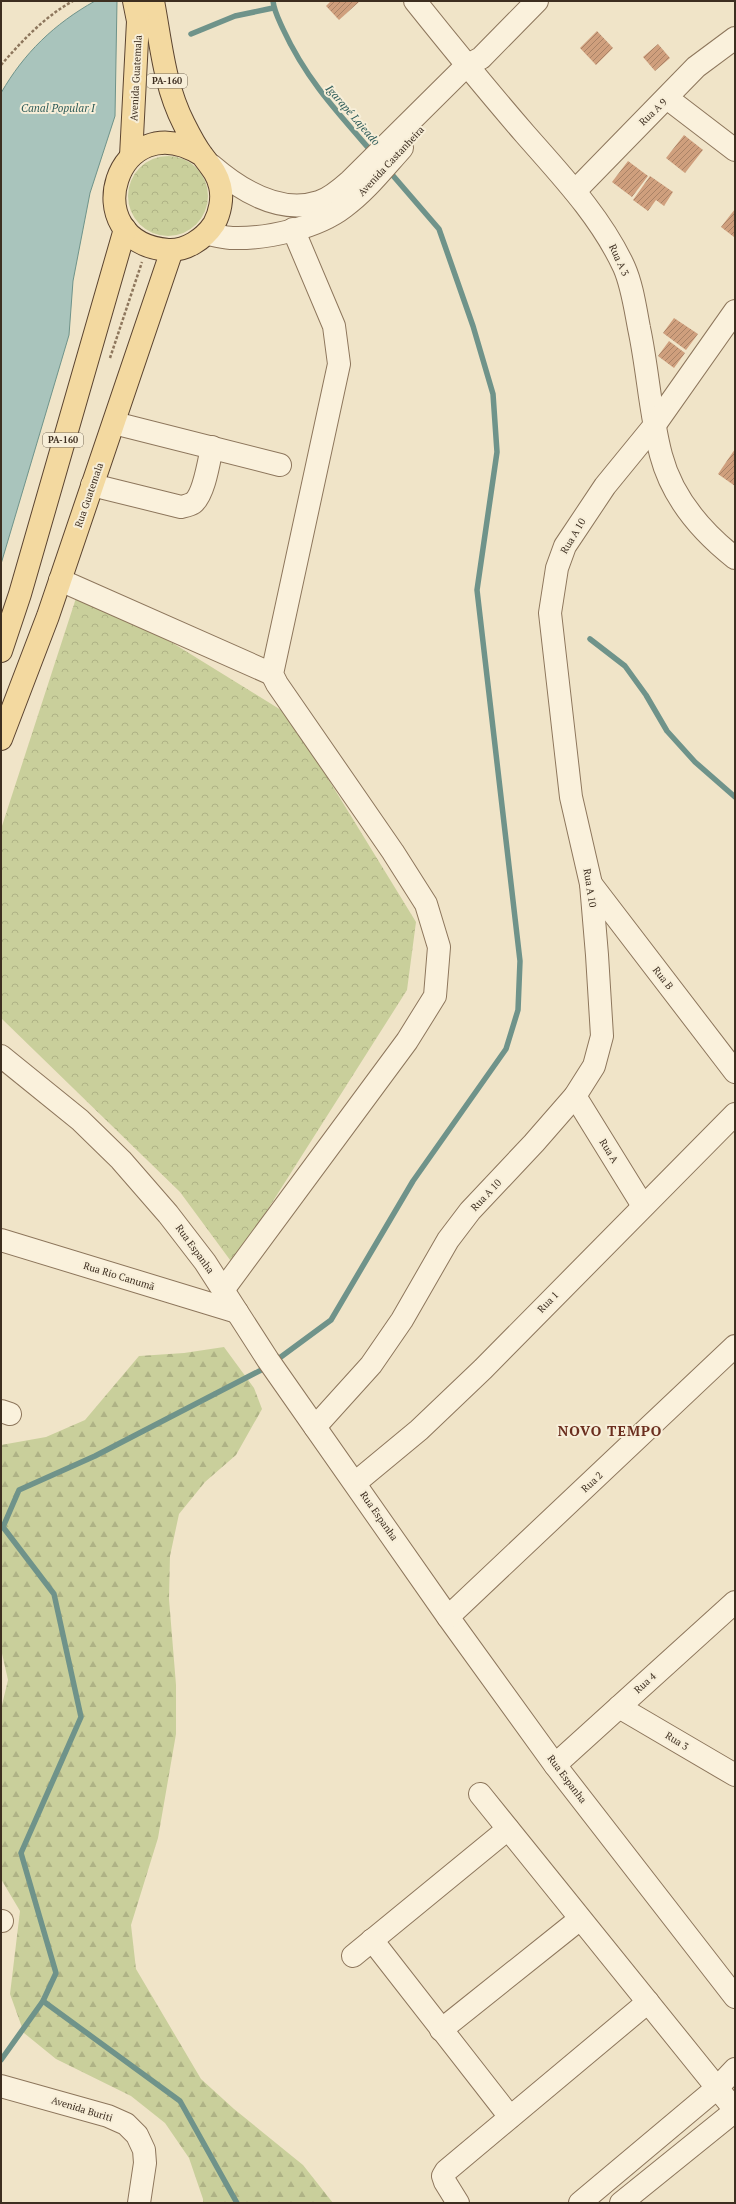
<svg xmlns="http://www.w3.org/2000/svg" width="736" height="2204" font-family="'PT Serif',serif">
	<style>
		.forest { fill: url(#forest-firs) }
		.park { fill: url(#park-crowns) }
		.water { fill: #a9c4bc; stroke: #6f938a }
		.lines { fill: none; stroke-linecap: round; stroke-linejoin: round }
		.stream { stroke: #6f938a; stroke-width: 5.5 }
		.building { fill: url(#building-hatch) }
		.minor-casing { stroke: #8d765c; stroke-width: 24 }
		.major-casing { stroke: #5b4430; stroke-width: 24 }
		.path { stroke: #8d765c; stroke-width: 2.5; stroke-dasharray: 3 2; stroke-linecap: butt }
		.minor { stroke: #faf1dc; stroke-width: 22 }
		.major { stroke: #f3d9a0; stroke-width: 22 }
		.labels { text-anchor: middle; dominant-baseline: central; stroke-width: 4; stroke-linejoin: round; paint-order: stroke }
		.shield { fill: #f7eed8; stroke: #756857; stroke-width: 1 }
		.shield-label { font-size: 9px; font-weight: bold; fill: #3d2e20 }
		.street-label { font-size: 10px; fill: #3d2e20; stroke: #f7eed8 }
		.water-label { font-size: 11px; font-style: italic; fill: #2f5d5a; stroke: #f7eed8 }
		.district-label { font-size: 14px; font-weight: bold; letter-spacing: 1px; fill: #6b2e1e; stroke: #f7eed8 }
	</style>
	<defs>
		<pattern id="forest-firs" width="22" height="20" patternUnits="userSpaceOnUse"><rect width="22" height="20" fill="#c9cf9b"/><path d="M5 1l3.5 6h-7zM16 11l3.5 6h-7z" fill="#aeb285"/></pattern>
		<pattern id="park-crowns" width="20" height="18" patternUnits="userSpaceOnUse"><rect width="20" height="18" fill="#c9cf9b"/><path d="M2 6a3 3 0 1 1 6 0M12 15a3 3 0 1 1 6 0" fill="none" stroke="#aeb285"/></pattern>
		<pattern id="building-hatch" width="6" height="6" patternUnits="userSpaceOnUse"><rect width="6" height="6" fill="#cf9f7d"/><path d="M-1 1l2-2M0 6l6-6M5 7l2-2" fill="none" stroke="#a98266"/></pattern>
	</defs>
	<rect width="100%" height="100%" fill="#f0e4c8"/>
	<polygon class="forest" points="224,1347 254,1388 262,1409 236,1455 205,1482 179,1514 170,1556 169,1599 176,1685 176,1734 158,1838 131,1925 136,1969 201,2079 234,2109 303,2165 333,2203 203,2203 203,2199 189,2158 165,2123 131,2096 56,2059 24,2033 10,1994 20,1911 1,1879 1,1709 8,1680 1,1649 1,1445 46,1437 85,1420 139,1356 184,1353"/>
	<g class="park">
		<circle cx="168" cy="196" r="40"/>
		<polygon points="77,595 171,642 289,715 416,922 407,990 233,1264 180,1192 1,1018 1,829"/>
	</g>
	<path class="water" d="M 95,1 L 117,1 L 115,116 L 90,193 L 73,281 L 69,335 L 1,564 L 1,93 C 24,53 54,24 95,1 Z"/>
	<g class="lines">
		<g class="stream">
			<path d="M 273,1 C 274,11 279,20 283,29 C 306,79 337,112 372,152"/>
			<polyline points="191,34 235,16 273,8"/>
			<polyline points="590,639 625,666 646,695 667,731 695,762 735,797"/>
			<polyline points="274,1362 331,1320 413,1181 506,1049 518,1010 520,961 477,590 497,452 493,394 473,326 439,229 389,171"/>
			<polyline points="43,2001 180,2101 237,2203"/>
			<polyline points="1,2060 43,2001 56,1973 21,1853 81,1717 54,1594 3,1527 19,1490 95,1456 267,1367"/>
		</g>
	</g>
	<g class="building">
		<polygon points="331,1 360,1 339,20 326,6"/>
		<polygon points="597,31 613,48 596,65 580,48"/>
		<polygon points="658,44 670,58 655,71 643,57"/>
		<polygon points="684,135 703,150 685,173 666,158"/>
		<polygon points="628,161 648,176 632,197 612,182"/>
		<polygon points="650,176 673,192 664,206 656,200 648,211 633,200"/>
		<polygon points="735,209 735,236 734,237 721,227"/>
		<polygon points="674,318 698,334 686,350 663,333"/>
		<polygon points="669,341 685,353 674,368 658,356"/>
		<polygon points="735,449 735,486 718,474"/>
	</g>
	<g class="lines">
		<defs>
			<g id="minor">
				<path d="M 415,1 C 451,46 487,90 525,134 C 561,175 601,217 624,267 C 632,285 635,307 639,328 C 648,370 650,413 661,455 C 672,497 702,532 735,558"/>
				<polyline points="667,98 735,150"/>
				<path d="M 211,165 C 240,190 279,215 319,202 C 331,198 341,189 350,181 L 466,66 L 481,58 L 537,1"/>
				<polyline points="575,191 696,67 735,38"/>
				<path d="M 206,234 C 215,235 225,238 233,238 C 267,239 317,228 344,207 C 366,191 383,169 402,148"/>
				<polyline points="114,423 280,465"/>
				<path d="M 92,485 L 181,507 C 185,506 190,505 193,503 C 204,495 209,461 212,447"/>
				<polyline points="60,580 272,674"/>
				<polyline points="591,884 735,1072"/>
				<polyline points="1,1056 80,1120 121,1160 168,1214 205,1262 268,1360 448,1617 555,1765 735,1997"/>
				<polyline points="575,1096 643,1206"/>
				<polyline points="1,1240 237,1312"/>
				<polyline points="223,1290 407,1041 435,996 439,947 426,904 393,852 277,684 272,674 339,364 334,326 293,229"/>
				<polyline points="1,1411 10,1414"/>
				<polyline points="315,1427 371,1365 402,1320 448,1240 470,1211 534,1143 575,1096 594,1066 602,1036 597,955 591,884 571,797 550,613 557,568 565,546 605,486 654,426 735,311"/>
				<polyline points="355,1483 419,1430 483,1369 735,1114"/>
				<polyline points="448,1617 735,1346"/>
				<polyline points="619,1707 735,1775"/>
				<polyline points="555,1765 735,1602"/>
				<polyline points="480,1794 735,2110"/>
				<polyline points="1,1921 2,1921"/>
				<polyline points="372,1940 510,2117"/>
				<polyline points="353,1956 508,1829"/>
				<polyline points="441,2030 580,1919"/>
				<polyline points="1,2086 108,2116 126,2124 137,2135 144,2150 145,2163 139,2203"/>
				<polyline points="458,2203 445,2182 443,2176 446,2171 648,2002"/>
				<polyline points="580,2203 717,2088 735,2069"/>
				<polyline points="621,2203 735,2111"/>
			</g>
			<g id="major">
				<path d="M 153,1 C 161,43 164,85 184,124 C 189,134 195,146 202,155 C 210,166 217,173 220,186 C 223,198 220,213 214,224 C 204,239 186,251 168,250 C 73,242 117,101 202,155"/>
				<polyline points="131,156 138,21 134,1"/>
				<polyline points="1,651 20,594 125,229"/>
				<polyline points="1,739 48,616 172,250"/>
			</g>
		</defs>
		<use href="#minor" class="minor-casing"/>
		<use href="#major" class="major-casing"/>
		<g class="path">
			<path d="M 1,65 C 22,41 44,17 73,1"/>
			<polyline points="110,358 142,262"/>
		</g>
		<use href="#minor" class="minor"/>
		<use href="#major" class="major"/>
	</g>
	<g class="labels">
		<g class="shield">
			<rect x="147" y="74" width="40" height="14" rx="3"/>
			<rect x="43" y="433" width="40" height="14" rx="3"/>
		</g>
		<g class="shield-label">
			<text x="167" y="81">PA-160</text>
			<text x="63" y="440">PA-160</text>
		</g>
		<g class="street-label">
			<text transform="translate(136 78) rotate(-87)">Avenida Guatemala</text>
			<text transform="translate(653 112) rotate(-44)">Rua A 9</text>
			<text transform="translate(391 161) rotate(-47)">Avenida Castanheira</text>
			<text transform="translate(619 260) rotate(65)">Rua A 3</text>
			<text transform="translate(89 495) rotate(-71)">Rua Guatemala</text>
			<text transform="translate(573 536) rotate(-59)">Rua A 10</text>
			<text transform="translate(590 888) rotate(81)">Rua A 10</text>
			<text transform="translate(663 978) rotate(52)">Rua B</text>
			<text transform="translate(609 1151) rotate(58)">Rua A</text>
			<text transform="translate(486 1195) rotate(-47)">Rua A 10</text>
			<text transform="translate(195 1249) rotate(54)">Rua Espanha</text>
			<text transform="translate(119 1276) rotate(17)">Rua Rio Canumã</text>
			<text transform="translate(548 1302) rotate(-46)">Rua 1</text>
			<text transform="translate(592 1482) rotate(-43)">Rua 2</text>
			<text transform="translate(379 1516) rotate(55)">Rua Espanha</text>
			<text transform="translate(645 1683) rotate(-42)">Rua 4</text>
			<text transform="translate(677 1741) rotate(32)">Rua 3</text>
			<text transform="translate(567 1779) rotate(53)">Rua Espanha</text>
			<text transform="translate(82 2109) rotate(17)">Avenida Buriti</text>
		</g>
		<g class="water-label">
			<text x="58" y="108">Canal Popular I</text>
			<text transform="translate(353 115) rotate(49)">Igarapé Lajeado</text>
		</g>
		<g class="district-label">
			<text x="610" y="1430">NOVO TEMPO</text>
		</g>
	</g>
	<rect width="736" height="2204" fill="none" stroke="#3d2e20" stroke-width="4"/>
</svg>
